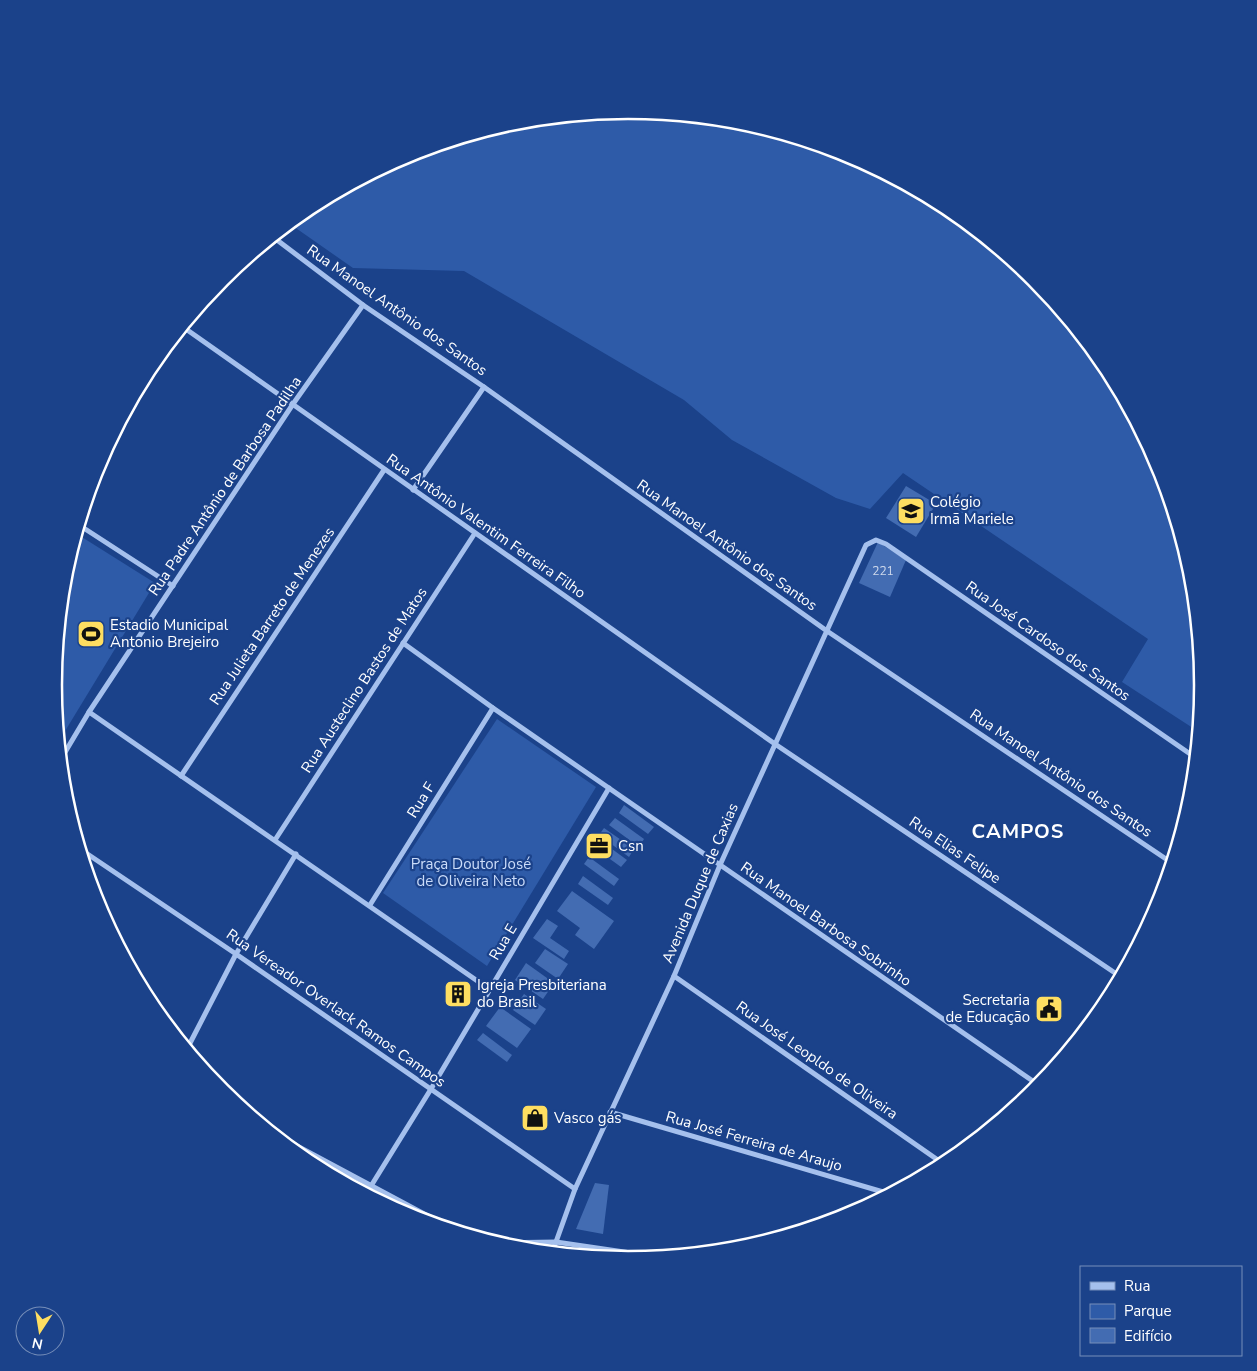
<svg xmlns="http://www.w3.org/2000/svg" width="1257" height="1371" font-family="'Nunito Sans',sans-serif">
	<style>
		.green { fill: #2e5ba8 }
		.building { fill: #436cb2 }
		.lines { fill: none; stroke-linecap: round; stroke-linejoin: round }
		.minor { stroke: #a5c0ed; stroke-width: 5 }
		.labels { text-anchor: middle; dominant-baseline: central; stroke-width: 4.5; stroke-linejoin: round; paint-order: stroke }
		.number-label { font-size: 12px; fill: #d0daec }
		.street-label { font-size: 15px; fill: #fff; stroke: #1b428a }
		.poi-label { font-size: 15px; fill: #fff; stroke: #1b428a; text-anchor: start }
		.park-label { font-size: 15px; fill: #cbdcf9; stroke: #1b428a }
		.district-label { font-size: 20px; font-weight: bold; letter-spacing: 1px; fill: #fff; stroke: #1b428a }
		.rim { fill: none; stroke: #fff; stroke-width: 2.5 }
	</style>
	<rect width="100%" height="100%" fill="#1b428a"/>
	<g class="green">
		<polygon points="629,111 741,122 849,155 948,208 1035,279 1107,366 1160,466 1192,574 1203,686 1199,732 1122,682 1148,639 903,473 870,509 836,498 732,440 684,400 464,271 353,268 290,224 309,207 409,154 517,122"/>
		<polygon points="77,534 155,583 59,741 54,685 65,573"/>
		<polygon points="497,719 596,787 487,966 383,893"/>
	</g>
	<g class="building">
		<polygon points="906,486 936,504 916,537 886,518"/>
		<polygon points="878,542 906,560 890,597 859,583"/>
		<polygon points="624,805 654,827 648,834 619,813"/>
		<polygon points="615,818 644,839 639,847 609,825"/>
		<polygon points="604,828 634,849 629,857 599,835"/>
		<polygon points="597,838 627,860 621,867 592,846"/>
		<polygon points="589,857 619,879 614,886 584,864"/>
		<polygon points="583,876 613,898 608,905 578,884"/>
		<polygon points="572,891 614,921 594,949 575,935 580,928 557,911"/>
		<polygon points="547,919 558,926 550,938 569,951 564,959 533,938"/>
		<polygon points="545,949 568,964 558,979 535,963"/>
		<polygon points="526,963 554,983 543,999 515,980"/>
		<polygon points="460,980 471,988 457,1008 445,999"/>
		<polygon points="524,994 546,1009 535,1025 513,1010"/>
		<polygon points="500,1007 531,1029 517,1048 486,1026"/>
		<polygon points="483,1033 512,1055 507,1062 477,1040"/>
		<polygon points="595,1183 609,1185 603,1234 576,1229"/>
	</g>
	<g class="lines">
		<g class="minor">
			<polyline points="273,237 363,305 484,387 827,631 1172,863"/>
			<polyline points="183,327 775,744 1121,977"/>
			<polyline points="94,478 162,352"/>
			<polyline points="413,490 484,387"/>
			<polyline points="79,525 173,586"/>
			<polyline points="403,643 493,708 1040,1086"/>
			<polyline points="89,712 489,989"/>
			<polyline points="61,759 89,712 293,404 363,305"/>
			<polyline points="181,776 384,470"/>
			<polyline points="275,840 475,533"/>
			<polyline points="80,849 236,954 575,1189"/>
			<polyline points="370,905 493,708"/>
			<polyline points="674,976 945,1165"/>
			<polyline points="187,1049 236,954 296,854"/>
			<polyline points="610,1112 890,1194"/>
			<polyline points="269,1131 456,1231"/>
			<polyline points="371,1186 431,1089 609,788"/>
			<polyline points="495,1243 556,1242 658,1257"/>
			<polyline points="552,1253 575,1189 674,976 720,865 866,545 876,540 886,544 1196,758"/>
		</g>
	</g>
	<defs>
		<symbol id="school-square" viewBox="-11 -11 22 22"><rect x="-9" y="-9" width="18" height="18" rx="4" fill="#fede61" stroke="#1b428a"/><path d="M0-5L7-2L0 1L-7-2ZM-4 1L0 2.5L4 1V4Q0 6-4 4Z" fill="#111"/></symbol>
		<symbol id="stadium-square" viewBox="-11 -11 22 22"><rect x="-9" y="-9" width="18" height="18" rx="4" fill="#fede61" stroke="#1b428a"/><path d="M0-5a6.5 5 0 1 0 0 10a6.5 5 0 1 0 0-10ZM-3.5-1.8h7v3.6h-7Z" fill="#111"/></symbol>
		<symbol id="office-square" viewBox="-11 -11 22 22"><rect x="-9" y="-9" width="18" height="18" rx="4" fill="#fede61" stroke="#1b428a"/><path d="M-6-3h4V-5.5h4V-3h4V5H-6ZM-1-4.5V-3h2v-1.5ZM-6 0V1H6V0Z" fill="#111"/></symbol>
		<symbol id="building-square" viewBox="-11 -11 22 22"><rect x="-9" y="-9" width="18" height="18" rx="4" fill="#fede61" stroke="#1b428a"/><path d="M-4-6H4V6H1V3H-1V6H-4ZM-2.5-4.3h1.7v1.8h-1.7ZM.8-4.3h1.7v1.8H.8ZM-2.5-1h1.7V.8h-1.7ZM.8-1h1.7V.8H.8Z" fill="#111"/></symbol>
		<symbol id="civic-square" viewBox="-11 -11 22 22"><rect x="-9" y="-9" width="18" height="18" rx="4" fill="#fede61" stroke="#1b428a"/><path d="M-.6-6.5H3V-4.5H.6V-3L4-1V1h2V6H-6V1h2V-1L-.6-3ZM-1.2 2.5V6h2.4V2.5Z" fill="#111"/></symbol>
		<symbol id="shop-square" viewBox="-11 -11 22 22"><rect x="-9" y="-9" width="18" height="18" rx="4" fill="#fede61" stroke="#1b428a"/><path d="M-5-2.5h2.3a2.7 3.5 0 0 1 5.4 0H5L5.5 6h-11ZM-1.5-2.5h3a1.5 2.3 0 0 0-3 0Z" fill="#111"/></symbol>
	</defs>
	<g fill-rule="evenodd">
		<use href="#school-square" x="895" y="495" width="32" height="32"/>
		<use href="#stadium-square" x="75" y="618" width="32" height="32"/>
		<use href="#office-square" x="583" y="830" width="32" height="32"/>
		<use href="#building-square" x="442" y="978" width="32" height="32"/>
		<use href="#civic-square" x="1033" y="993" width="32" height="32"/>
		<use href="#shop-square" x="519" y="1102" width="32" height="32"/>
	</g>
	<g class="labels">
		<g class="number-label">
			<text x="883" y="571">221</text>
		</g>
		<g class="street-label">
			<text transform="translate(397 310) rotate(35)">Rua Manoel Antônio dos Santos</text>
			<text transform="translate(225 486) rotate(-56)">Rua Padre Antônio de Barbosa Padilha</text>
			<text transform="translate(486 526) rotate(35)">Rua Antônio Valentim Ferreira Filho</text>
			<text transform="translate(727 545) rotate(35)">Rua Manoel Antônio dos Santos</text>
			<text transform="translate(272 616) rotate(-56)">Rua Julieta Barreto de Menezes</text>
			<text transform="translate(1048 641) rotate(35)">Rua José Cardoso dos Santos</text>
			<text transform="translate(364 680) rotate(-57)">Rua Austeclino Bastos de Matos</text>
			<text transform="translate(1061 773) rotate(34)">Rua Manoel Antônio dos Santos</text>
			<text transform="translate(421 800) rotate(-58)">Rua F</text>
			<text transform="translate(955 850) rotate(34)">Rua Elias Felipe</text>
			<text transform="translate(700 883) rotate(-67)">Avenida Duque de Caxias</text>
			<text transform="translate(826 924) rotate(35)">Rua Manoel Barbosa Sobrinho</text>
			<text transform="translate(503 942) rotate(-59)">Rua E</text>
			<text transform="translate(336 1008) rotate(35)">Rua Vereador Overlack Ramos Campos</text>
			<text transform="translate(817 1060) rotate(35)">Rua José Leopldo de Oliveira</text>
			<text transform="translate(754 1141) rotate(16)">Rua José Ferreira de Araujo</text>
		</g>
		<g class="poi-label">
			<text x="930" y="502">Colégio<tspan x="930" dy="17">Irmã Mariele</tspan></text>
			<text x="110" y="625">Estadio Municipal<tspan x="110" dy="17">Antonio Brejeiro</tspan></text>
			<text x="618" y="846">Csn</text>
			<text x="477" y="985">Igreja Presbiteriana<tspan x="477" dy="17">do Brasil</tspan></text>
			<text x="1030" y="1000" text-anchor="end">Secretaria<tspan x="1030" dy="17">de Educação</tspan></text>
			<text x="554" y="1118">Vasco gás</text>
		</g>
		<g class="park-label">
			<text x="471" y="864">Praça Doutor José<tspan x="471" dy="17">de Oliveira Neto</tspan></text>
		</g>
		<g class="district-label">
			<text x="1018" y="831">CAMPOS</text>
		</g>
	</g>
	<path d="M0 0H1257V1371H0ZM62 685a566 566 0 1 1 1132 0a566 566 0 1 1-1132 0Z" fill="#1b428a" fill-rule="evenodd"/>
	<path class="rim" d="M62 685a566 566 0 1 1 1132 0a566 566 0 1 1-1132 0Z"/>
	<rect x="1080" y="1266" width="162" height="90" fill="#1b428a" stroke="#768eb9"/>
	<rect x="1090" y="1282" width="25" height="8" fill="#a5c0ed" stroke="#768eb9"/>
	<text x="1124" y="1291" font-size="15" fill="#ffffff">Rua</text>
	<rect x="1090" y="1304" width="25" height="15" fill="#2e5ba8" stroke="#768eb9"/>
	<text x="1124" y="1316" font-size="15" fill="#ffffff">Parque</text>
	<rect x="1090" y="1328" width="25" height="15" fill="#436cb2" stroke="#768eb9"/>
	<text x="1124" y="1341" font-size="15" fill="#ffffff">Edifício</text>
	<g transform="translate(40 1331) rotate(192)"><circle r="24" fill="#1b428a" stroke="#768eb9"/>
	<path d="M0-4L9 19L0 12L-9 19Z" fill="#fede61"/>
	<text y="-8" font-size="14" font-weight="bold" text-anchor="middle" fill="#ffffff">N</text>
	</g>
</svg>
